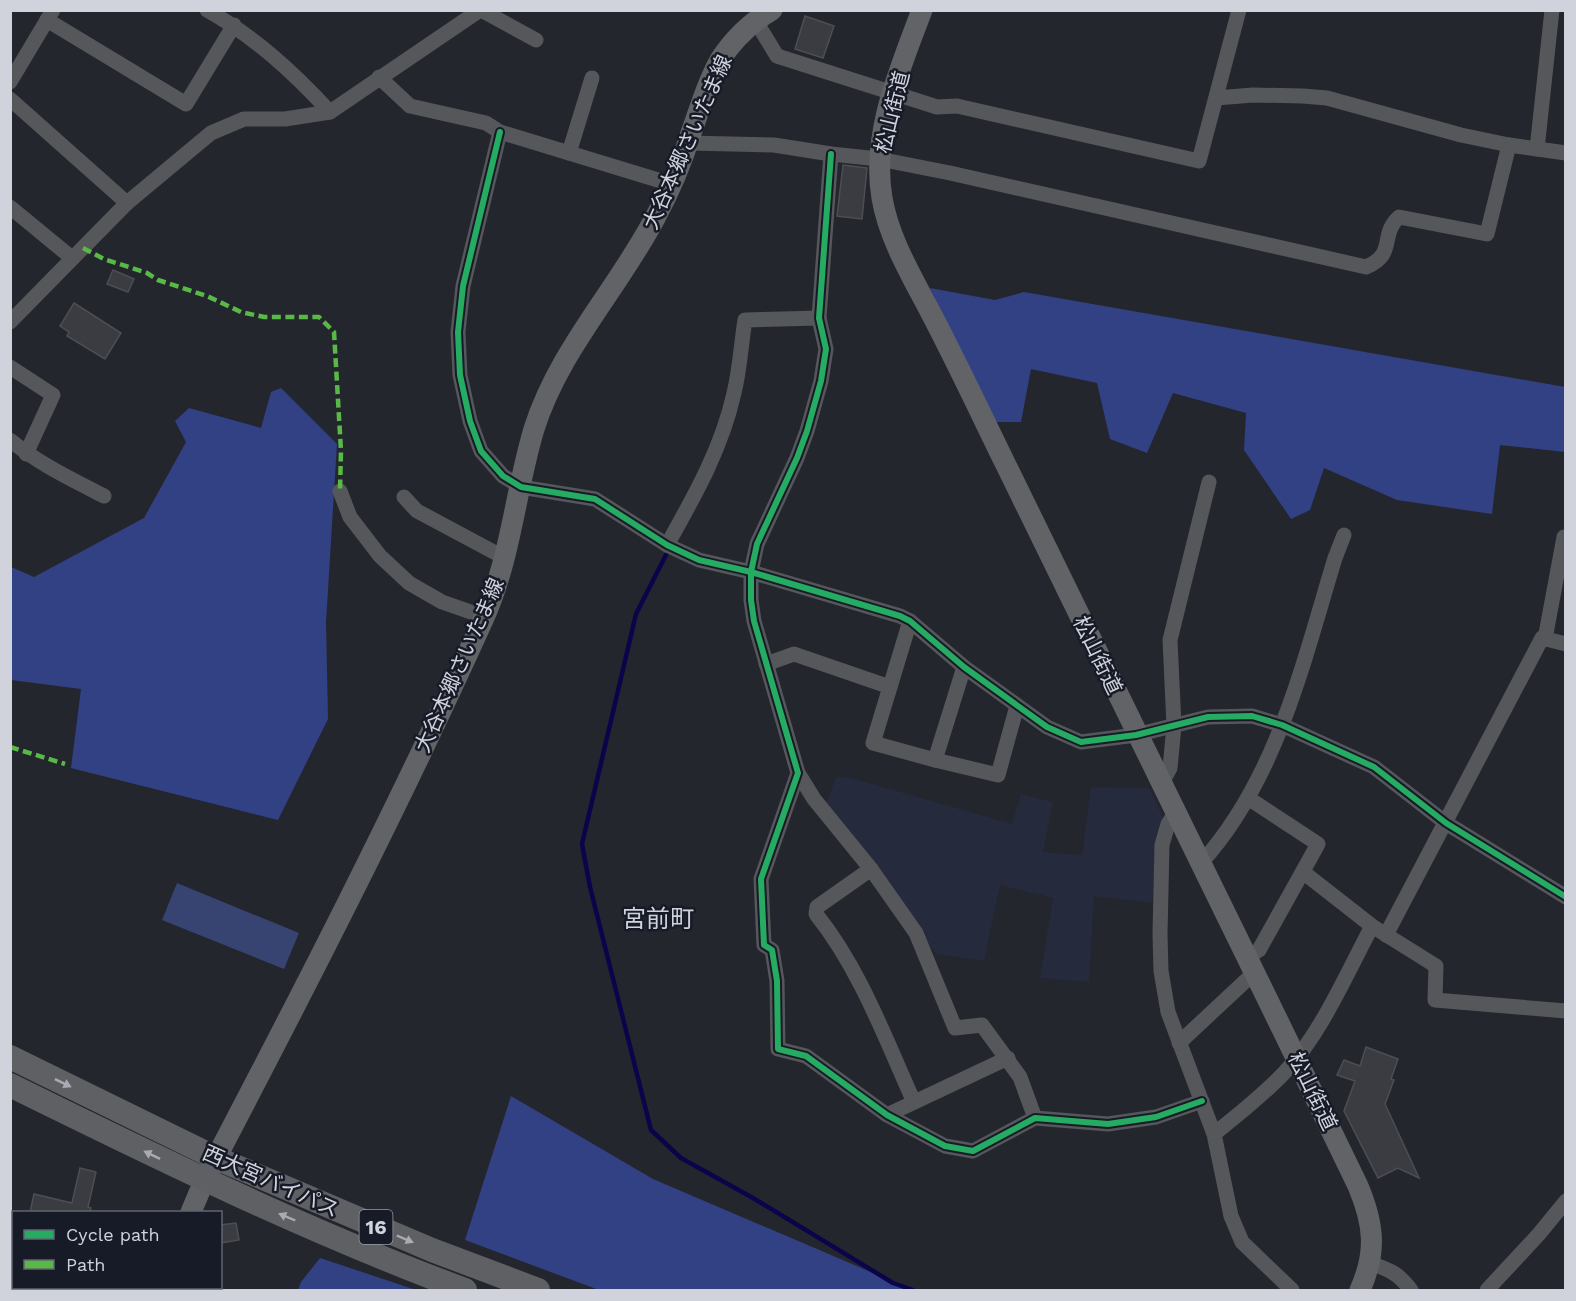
<svg xmlns="http://www.w3.org/2000/svg" width="1576" height="1301" font-family="'Work Sans','Noto Sans JP',sans-serif">
	<style>
		.built { fill: #252a3c }
		.green { fill: #374370 }
		.forest { fill: #324184 }
		.lines { fill: none; stroke-linecap: round; stroke-linejoin: round }
		.stream { stroke: #0b044a; stroke-width: 4.5 }
		.building { fill: #3a3c42; stroke: #4d4e54; stroke-width: 1.5 }
		.minor { stroke: #56575a; stroke-width: 15 }
		.secondary { stroke: #626366; stroke-width: 21 }
		.trunk { stroke: #5e6064; stroke-width: 24 }
		.quiet { stroke: #58b947; stroke-width: 4.5; stroke-dasharray: 9 4.5; stroke-linecap: butt }
		.cycleway-casing { stroke: #171b27; stroke-width: 10 }
		.cycleway { stroke: #26ab63; stroke-width: 6 }
		.oneway { fill: #a8abb2 }
		.labels { text-anchor: middle; dominant-baseline: central; stroke-width: 5; stroke-linejoin: round; paint-order: stroke }
		.shield { fill: #171b27; stroke: #989ca6; stroke-width: 1.5 }
		.shield-label { font-size: 20px; font-weight: bold; fill: #d0d3dc }
		.street-label { font-size: 21px; fill: #d0d3dc; stroke: #171b27 }
		.quarter-label { font-size: 24px; fill: #d0d3dc; stroke: #171b27 }
	</style>
	<rect width="100%" height="100%" fill="#24262d"/>
	<polygon class="built" points="836,777 851,778 1012,824 1021,794 1053,802 1043,852 1082,855 1091,787 1149,788 1163,817 1152,903 1094,896 1089,982 1040,978 1053,898 1000,885 984,961 936,954 826,804"/>
	<polygon class="green" points="177,883 299,933 284,969 162,920"/>
	<g class="forest">
		<polygon points="930,288 995,300 1024,292 1565,387 1565,452 1500,445 1492,514 1397,500 1324,468 1310,510 1291,519 1244,450 1246,413 1173,393 1147,453 1110,439 1097,383 1031,369 1021,422 995,422"/>
		<polygon points="281,388 337,444 326,622 328,719 278,820 71,768 81,689 11,680 11,567 34,577 144,518 186,442 175,421 189,408 261,428 271,392"/>
		<polygon points="511,1096 653,1179 913,1290 599,1290 465,1240"/>
		<polygon points="320,1258 416,1290 298,1290 301,1282"/>
	</g>
	<g class="lines">
		<polyline class="stream" points="666,555 636,614 582,844 590,887 651,1130 681,1158 753,1198 893,1283 913,1290"/>
	</g>
	<g class="building">
		<polygon points="805,16 834,26 823,58 795,49"/>
		<polygon points="843,165 867,168 862,219 837,216"/>
		<polygon points="113,270 134,279 128,292 107,284"/>
		<polygon points="74,303 121,333 105,359 67,336 69,332 60,326"/>
		<polygon points="1366,1047 1398,1059 1391,1079 1394,1080 1385,1104 1419,1178 1398,1168 1378,1178 1344,1111 1355,1081 1337,1075 1344,1060 1360,1066"/>
		<polygon points="80,1168 96,1172 88,1207 91,1208 90,1212 30,1212 34,1194 72,1203"/>
		<polygon points="236,1223 239,1240 220,1243 220,1225"/>
	</g>
	<g class="lines">
		<g class="minor">
			<path d="M 207,10 C 255,37 293,72 330,112"/>
			<polyline points="481,10 536,40"/>
			<polyline points="47,20 186,104 234,25"/>
			<polyline points="755,20 777,56 937,107 957,106 1199,161 1239,10"/>
			<polyline points="379,77 410,106 486,123 500,132 671,184"/>
			<polyline points="10,82 53,10"/>
			<polyline points="1216,98 1253,95 1303,96 1327,98 1461,135 1509,145"/>
			<polyline points="10,99 127,203"/>
			<polyline points="500,132 463,286 458,332 460,375 470,421 481,451 503,476 521,487 595,499 667,545 699,560 751,572 900,616 910,621 964,667 1047,727 1081,742 1136,735 1208,717 1252,716 1282,725 1374,767 1446,823 1566,897"/>
			<path d="M 688,143 L 774,145 L 831,154 L 879,159 L 950,173 L 1366,267 C 1397,254 1379,235 1399,217 L 1487,234 L 1509,145 L 1566,153"/>
			<polyline points="1537,149 1552,10"/>
			<polyline points="569,153 592,78"/>
			<polyline points="831,154 819,318 826,349 821,381 807,431 797,458 757,544 751,572 751,600 754,621 798,773 761,879 764,945 772,950 777,981 778,1049 806,1056 887,1115 945,1146 973,1151 1035,1118 1108,1124 1156,1117 1202,1101"/>
			<polyline points="10,207 72,258"/>
			<polyline points="10,322 127,203 211,133 244,119 285,119 330,112 480,10"/>
			<polyline points="10,367 53,395 26,454"/>
			<path d="M 10,440 C 39,464 71,479 104,496"/>
			<polyline points="340,491 350,517 380,556 409,583 442,602 485,617"/>
			<polyline points="404,497 417,511 505,558"/>
			<path d="M 667,545 C 694,497 722,448 734,393 C 740,369 741,344 745,320 L 819,318"/>
			<polyline points="910,621 873,743 935,760 964,667"/>
			<polyline points="1545,639 1564,537"/>
			<polyline points="766,664 794,654 890,687"/>
			<polyline points="935,760 998,775 1017,706"/>
			<polyline points="798,773 814,799 871,869 916,933 955,1028 982,1025 1020,1077 1035,1118"/>
			<polyline points="1161,785 1170,768 1174,726 1170,640 1209,482"/>
			<polyline points="1175,813 1168,824 1162,845 1160,934 1161,971 1168,1012 1214,1134 1231,1216 1242,1242 1292,1290"/>
			<path d="M 1201,863 C 1277,779 1303,663 1335,558 L 1344,535"/>
			<path d="M 871,869 L 817,907 L 816,914 C 860,969 885,1038 914,1102"/>
			<polyline points="1303,872 1372,926 1436,966 1435,1000 1566,1011"/>
			<polyline points="1386,935 1542,638 1566,644"/>
			<polyline points="1248,957 1259,950 1318,844 1248,798"/>
			<polyline points="1179,1043 1255,972"/>
			<polyline points="887,1115 1008,1058"/>
			<path d="M 1214,1134 C 1238,1115 1263,1095 1284,1073 C 1321,1034 1347,973 1372,926"/>
			<path d="M 1370,1263 C 1390,1270 1398,1273 1411,1290"/>
			<polyline points="1487,1290 1539,1234 1566,1201"/>
		</g>
		<g class="secondary">
			<path d="M 922,10 C 900,69 871,134 882,198 C 889,240 914,280 933,317 C 958,365 981,414 1005,463 C 1121,704 1242,944 1358,1186 C 1374,1224 1377,1252 1360,1290"/>
			<path d="M 191,1212 L 204,1181 C 301,996 397,810 483,620 C 511,559 515,492 534,429 C 559,350 617,290 655,218 C 670,191 682,162 691,133 C 700,109 707,82 720,60 C 734,38 750,23 772,10"/>
			<polyline points="157,1290 159,1288"/>
		</g>
		<g class="trunk">
			<polyline points="10,1057 216,1158 432,1250 538,1290"/>
			<path d="M 10,1085 C 160,1159 309,1232 465,1290"/>
		</g>
		<g class="quiet">
			<polyline points="83,248 104,259 147,273 158,280 207,296 241,312 264,317 319,317 334,332 341,451 340,491"/>
			<polyline points="10,747 65,764"/>
		</g>
		<defs>
			<g id="cycleway">
				<polyline points="500,132 463,286 458,332 460,375 470,421 481,451 503,476 521,487 595,499 667,545 699,560 751,572 900,616 910,621 964,667 1047,727 1081,742 1136,735 1208,717 1252,716 1282,725 1374,767 1446,823 1566,897"/>
				<polyline points="831,154 819,318 826,349 821,381 807,431 797,458 757,544 751,572 751,600 754,621 798,773 761,879 764,945 772,950 777,981 778,1049 806,1056 887,1115 945,1146 973,1151 1035,1118 1108,1124 1156,1117 1202,1101"/>
			</g>
		</defs>
		<use href="#cycleway" class="cycleway-casing"/>
		<use href="#cycleway" class="cycleway"/>
	</g>
	<defs><path id="oneway-solid" d="M-6-.8H1V-3.2L6.5 0L1 3.2V.8H-6Z" transform="scale(1.5)"/></defs>
	<g class="oneway">
		<use href="#oneway-solid" transform="translate(63 1083) rotate(26)"/>
		<use href="#oneway-solid" transform="translate(152 1155) rotate(-154)"/>
		<use href="#oneway-solid" transform="translate(287 1217) rotate(-157)"/>
		<use href="#oneway-solid" transform="translate(405 1239) rotate(23)"/>
	</g>
	<g class="labels">
		<rect class="shield" x="359.5" y="1210" width="33" height="34" rx="4.5"/>
		<g class="shield-label">
			<text x="376" y="1227">16</text>
		</g>
		<g class="street-label">
			<text transform="translate(892 112) rotate(-76)">松山街道</text>
			<text transform="translate(687 142) rotate(-66)">大谷本郷さいたま線</text>
			<text transform="translate(1098 655) rotate(64)">松山街道</text>
			<text transform="translate(459 665) rotate(-66)">大谷本郷さいたま線</text>
			<text transform="translate(1313 1091) rotate(64)">松山街道</text>
			<text transform="translate(271 1181) rotate(24)">西大宮バイパス</text>
		</g>
		<g class="quarter-label">
			<text x="658" y="919">宮前町</text>
		</g>
	</g>
	<rect width="1576" height="1301" fill="none" stroke="#d0d3dc" stroke-width="24"/>
	<rect x="12" y="1211" width="210" height="78" fill="#171b27" stroke="#61656f" stroke-width="1.5"/>
	<rect x="24" y="1230" width="30" height="9" fill="#26ab63" stroke="#61656f" stroke-width="1.5"/>
	<text x="66" y="1241" font-size="18" fill="#d0d3dc">Cycle path</text>
	<rect x="24" y="1260" width="30" height="9" fill="#58b947" stroke="#61656f" stroke-width="1.5"/>
	<text x="66" y="1271" font-size="18" fill="#d0d3dc">Path</text>
</svg>
